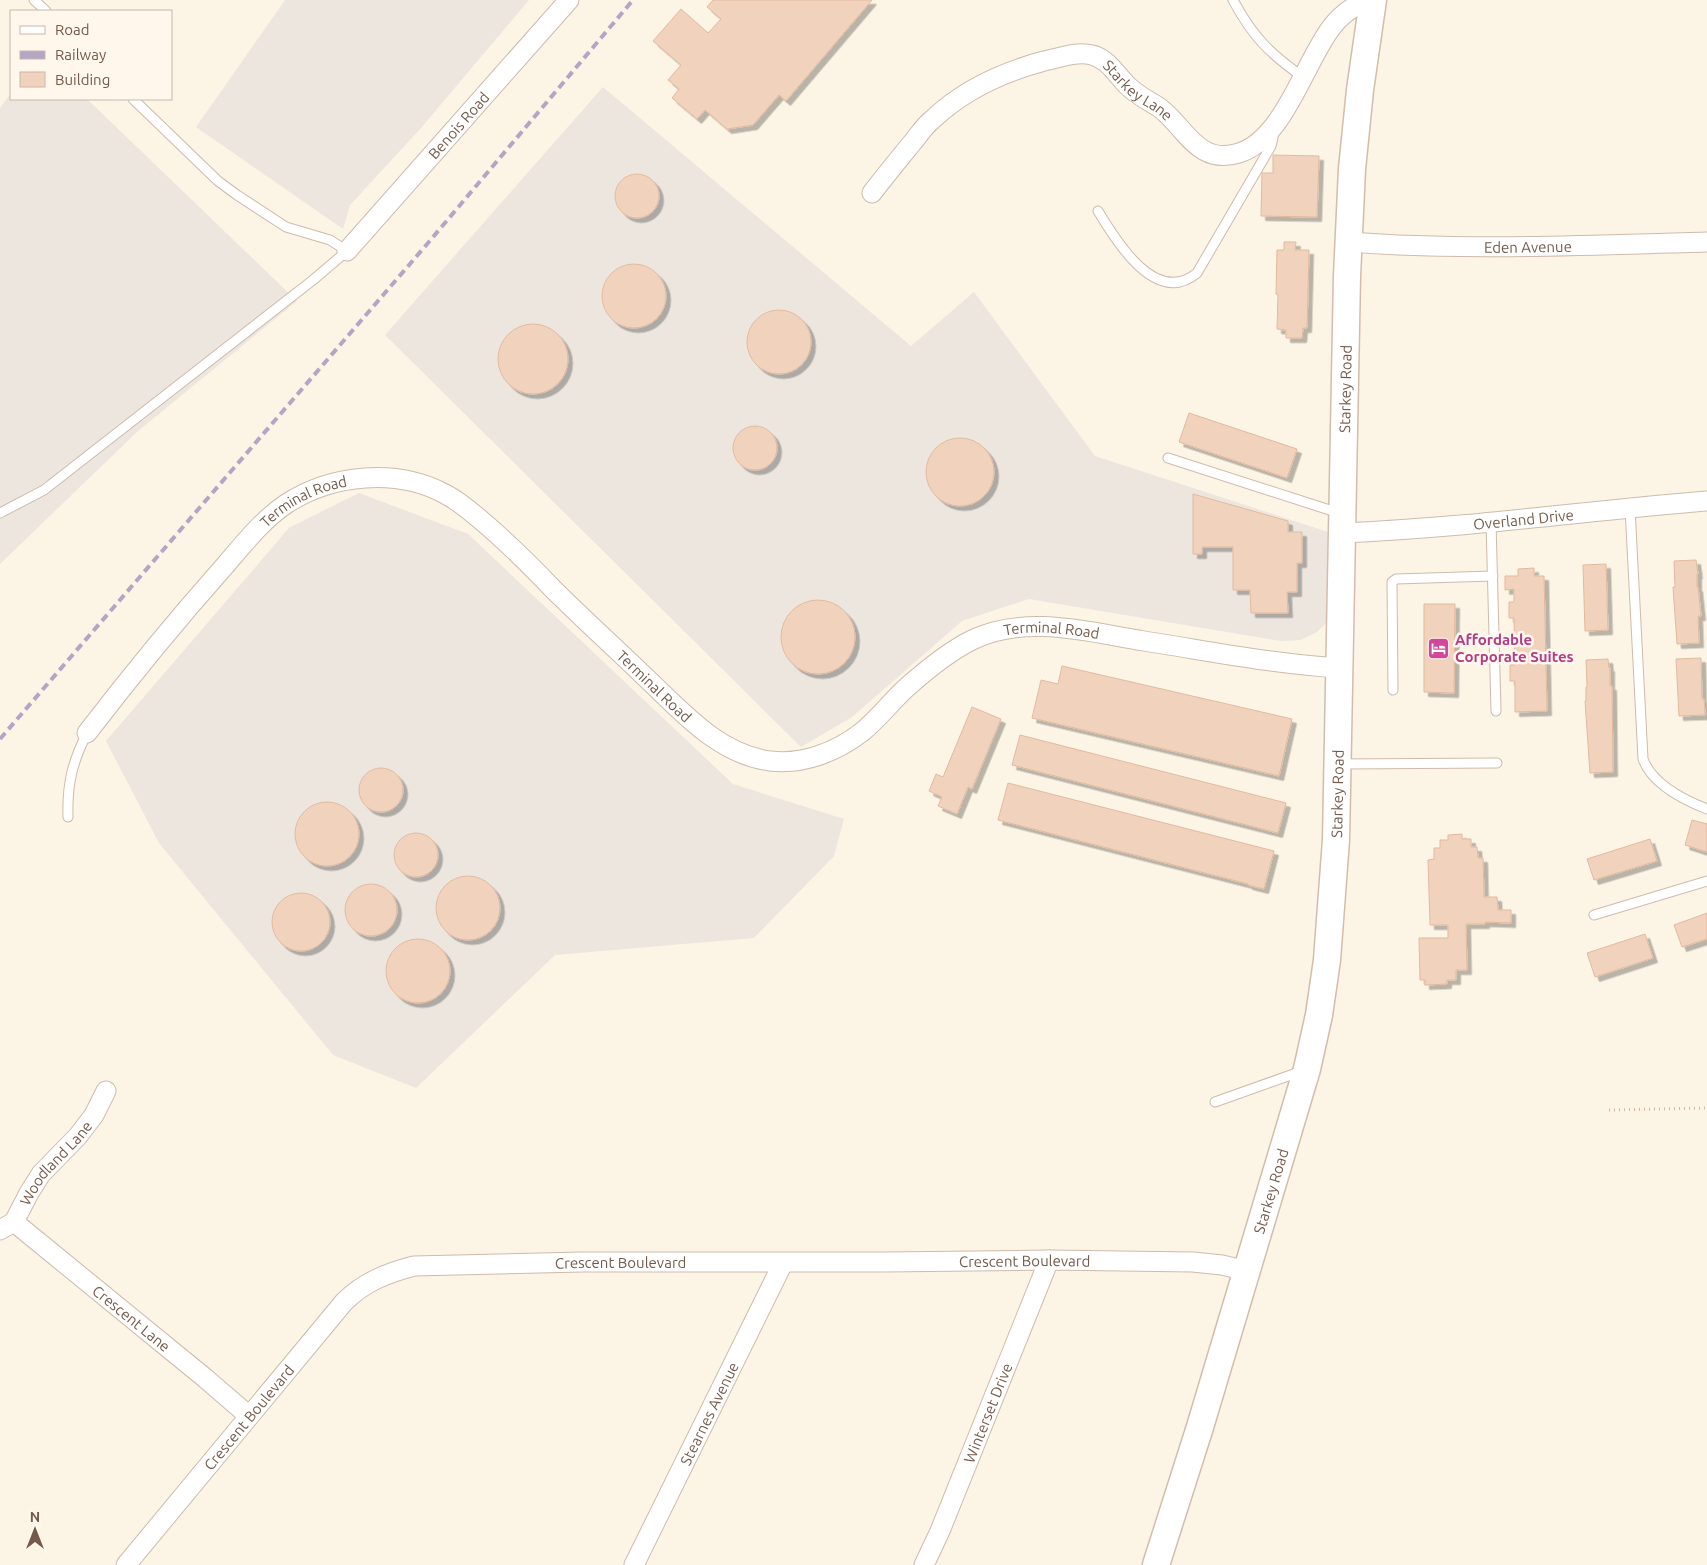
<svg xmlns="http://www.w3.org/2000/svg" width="1707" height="1565" font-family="Ubuntu,sans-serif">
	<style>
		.industrial { fill: #ece6df }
		.building { fill: #f1d3bd; stroke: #e3b99e; filter: url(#shadow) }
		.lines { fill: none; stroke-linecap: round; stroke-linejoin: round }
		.service-casing { stroke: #cebbac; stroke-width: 11 }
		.minor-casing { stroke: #cebbac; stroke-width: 21 }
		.secondary-casing { stroke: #d2bdac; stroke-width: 29 }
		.path { stroke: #d6b6a0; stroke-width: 3; stroke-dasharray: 1 4; stroke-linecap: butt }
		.service { stroke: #fff; stroke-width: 9 }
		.minor { stroke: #fff; stroke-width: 19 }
		.secondary { stroke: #fff; stroke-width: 26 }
		.rail { stroke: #b6a4c6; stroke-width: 4; stroke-dasharray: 8 5; stroke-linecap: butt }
		.labels { text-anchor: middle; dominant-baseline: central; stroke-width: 5; stroke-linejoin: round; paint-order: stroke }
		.street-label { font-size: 15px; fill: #755a4b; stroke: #fff7ec }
		.hotel-label { font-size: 15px; font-weight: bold; fill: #b23c85; stroke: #fff7ec; text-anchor: start }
	</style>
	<defs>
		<filter id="shadow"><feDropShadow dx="4.5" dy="4.5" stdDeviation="0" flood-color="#0004"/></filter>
	</defs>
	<rect width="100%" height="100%" fill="#fcf4e5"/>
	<g class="industrial">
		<polygon points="285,0 529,0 421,128 350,205 343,229 196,127"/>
		<polygon points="603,87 911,346 974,292 1095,456 1331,533 1328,621 1317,632 1301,640 1281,641 1029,599 962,621 852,717 801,747 385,335"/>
		<polygon points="11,93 11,99 87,99 297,301 138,431 0,564 0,108"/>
		<polygon points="359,493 468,534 733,784 844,819 834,856 754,938 555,955 416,1088 333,1055 159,843 106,741 289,528"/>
	</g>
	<g class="building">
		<polygon points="713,0 872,0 786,101 779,95 753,125 727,129 705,110 697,119 672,98 679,89 668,80 681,65 653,41 681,9 708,33 721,19 707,7"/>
		<polygon points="1273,155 1319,156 1317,217 1261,216 1262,173 1273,173"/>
		<circle cx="637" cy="196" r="22"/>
		<polygon points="1284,242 1296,242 1295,250 1309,250 1307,328 1303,328 1302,338 1286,338 1286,330 1277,329 1278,295 1276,294 1277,250 1284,250"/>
		<circle cx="634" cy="296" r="32"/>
		<circle cx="779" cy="342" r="32"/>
		<circle cx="533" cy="359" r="35"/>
		<polygon points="1189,413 1297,449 1287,478 1179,442"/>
		<circle cx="755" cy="448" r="22"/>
		<circle cx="960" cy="472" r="34"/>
		<polygon points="1193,494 1288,521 1288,532 1302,532 1302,563 1297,563 1297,592 1287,592 1288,613 1251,613 1250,590 1233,590 1233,547 1202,547 1202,554 1193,554"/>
		<polygon points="1696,560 1698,574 1697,574 1697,587 1698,587 1701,616 1698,616 1699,643 1677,644 1673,587 1675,587 1674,561"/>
		<polygon points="1606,564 1608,630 1585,631 1583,565"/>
		<polygon points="1534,568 1534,576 1544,576 1547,711 1515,712 1515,681 1510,681 1510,665 1515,665 1514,618 1509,618 1509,602 1514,602 1514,589 1505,590 1505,576 1518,576 1518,569"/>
		<circle cx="818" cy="637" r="37"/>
		<polygon points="1424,604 1455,604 1454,693 1424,692"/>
		<polygon points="1701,658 1702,699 1704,699 1705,715 1679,716 1676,659"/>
		<polygon points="1608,659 1609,668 1610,667 1610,686 1612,686 1613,772 1590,773 1585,701 1586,701 1586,687 1587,687 1586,660"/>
		<polygon points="1062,666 1292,719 1279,776 1032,718 1041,680 1058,684"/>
		<polygon points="972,707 1001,719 972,789 968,787 957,814 938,806 942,797 929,791 936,774 943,777"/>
		<polygon points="1020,735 1286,803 1278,833 1012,765"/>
		<circle cx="381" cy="790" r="22"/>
		<polygon points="1008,783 1274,851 1264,889 1248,885 1248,884 998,820"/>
		<circle cx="327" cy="834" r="32"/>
		<polygon points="1692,820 1707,824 1707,852 1685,845"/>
		<circle cx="416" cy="855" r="22"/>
		<polygon points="1462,834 1462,839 1471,839 1471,847 1477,847 1478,858 1483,858 1484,897 1497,897 1498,910 1511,910 1511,923 1485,922 1485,924 1466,924 1467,970 1456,970 1456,980 1447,980 1447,984 1425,985 1425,980 1420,980 1419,938 1448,938 1448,925 1430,925 1428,860 1434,859 1434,848 1440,848 1440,840 1448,840 1448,835"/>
		<polygon points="1650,839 1657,861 1594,880 1587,859"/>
		<circle cx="468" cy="908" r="32"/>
		<circle cx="371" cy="910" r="26"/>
		<circle cx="301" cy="922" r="29"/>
		<polygon points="1707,913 1707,939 1682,947 1674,925"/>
		<polygon points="1645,934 1653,958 1595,977 1587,953"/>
		<circle cx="418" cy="971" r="32"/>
	</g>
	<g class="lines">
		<defs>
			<g id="service">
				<polyline points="34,0 46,11"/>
				<path d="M 1233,0 C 1253,37 1269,53 1303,77"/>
				<path d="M 1098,211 C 1116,241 1156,307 1197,273 L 1271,146 L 1273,138 L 1271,131"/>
				<polyline points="1168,458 1339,513"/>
				<path d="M 1630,508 L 1643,759 C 1652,784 1684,800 1707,809"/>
				<polyline points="0,513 44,490 313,280 347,251 330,240 286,227 237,195 218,181 133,99"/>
				<polyline points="1491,522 1496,711"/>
				<polyline points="1393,690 1392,582 1396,579 1493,576"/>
				<polyline points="1340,764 1497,763"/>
				<path d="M 68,817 C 67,784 72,763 87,733"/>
				<polyline points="1594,915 1707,881"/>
				<polyline points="1215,1102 1302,1071"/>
			</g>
			<g id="minor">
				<path id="s1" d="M 872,193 C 885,176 899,159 912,143 C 919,135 924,126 932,120 C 963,90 1003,72 1044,61 C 1059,58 1077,51 1092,55 C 1108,59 1116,74 1126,84 C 1136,95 1148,100 1160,108 C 1186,128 1198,166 1239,153 C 1283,140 1305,62 1331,28 C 1340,15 1352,7 1366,0"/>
				<path id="s2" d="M 1349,242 C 1468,251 1588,245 1707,242"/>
				<path id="s3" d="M 347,251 L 569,0"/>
				<path id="s4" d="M 1342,533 C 1464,528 1585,511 1707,501"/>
				<path id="s5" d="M 87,733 C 130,677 175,622 222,569 C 242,546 261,521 286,504 C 332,474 397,468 445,494 C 459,501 470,511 482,521 C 507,542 530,565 553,589 C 582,618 612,645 641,673 C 679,708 716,754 770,761 C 803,765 836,752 862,732 C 878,719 890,703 905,689 C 925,671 948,652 972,640 C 1026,614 1088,632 1144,641 C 1209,651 1274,664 1340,668"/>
				<path id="s6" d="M 14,1222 L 205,1378 L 249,1416"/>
				<path id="s7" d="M 0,1230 L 14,1222 L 29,1193 L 41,1174 L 78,1136 L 94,1115 L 106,1091"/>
				<path id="s8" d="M 126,1565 L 344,1302 C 364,1282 387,1273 414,1266 L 582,1262 L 885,1262 L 1049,1260 L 1193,1262 L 1222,1265 L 1247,1271"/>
				<path id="s9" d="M 634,1565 L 783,1263"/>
				<path id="s10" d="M 924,1565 L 940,1531 L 1049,1260"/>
			</g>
			<g id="secondary">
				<path id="s11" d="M 1156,1565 L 1200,1427 L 1307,1069 L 1319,1015 L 1327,960 L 1336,840 L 1347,276 L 1352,169 L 1360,90 L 1373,0"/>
			</g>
		</defs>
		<use href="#service" class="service-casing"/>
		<use href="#minor" class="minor-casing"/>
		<use href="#secondary" class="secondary-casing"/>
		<polyline class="path" points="1609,1110 1707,1108"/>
		<use href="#service" class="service"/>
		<use href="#minor" class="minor"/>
		<use href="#secondary" class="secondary"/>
		<polyline class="rail" points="0,739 428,243 633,0"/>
	</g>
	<defs>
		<symbol id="hotel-square" viewBox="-11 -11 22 22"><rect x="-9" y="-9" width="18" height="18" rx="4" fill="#d1479c" stroke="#fff7ec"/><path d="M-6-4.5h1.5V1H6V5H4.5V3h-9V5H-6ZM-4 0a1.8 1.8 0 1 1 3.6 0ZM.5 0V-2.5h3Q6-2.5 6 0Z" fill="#fff"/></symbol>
	</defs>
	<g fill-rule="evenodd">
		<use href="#hotel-square" x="1426" y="636" width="25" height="25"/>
	</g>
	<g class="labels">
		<g class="street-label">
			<text stroke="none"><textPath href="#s1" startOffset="330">Starkey Lane</textPath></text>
			<text stroke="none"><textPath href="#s3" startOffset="168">Benois Road</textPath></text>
			<text stroke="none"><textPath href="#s2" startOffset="179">Eden Avenue</textPath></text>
			<text stroke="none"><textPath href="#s11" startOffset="1201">Starkey Road</textPath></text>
			<text stroke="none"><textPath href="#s5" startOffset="321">Terminal Road</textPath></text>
			<text stroke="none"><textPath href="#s4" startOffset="182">Overland Drive</textPath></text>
			<text stroke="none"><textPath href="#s5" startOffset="1220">Terminal Road</textPath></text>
			<text stroke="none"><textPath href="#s5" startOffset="755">Terminal Road</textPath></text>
			<text stroke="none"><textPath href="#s11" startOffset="796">Starkey Road</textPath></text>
			<text stroke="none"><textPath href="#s7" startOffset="89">Woodland Lane</textPath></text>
			<text stroke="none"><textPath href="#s11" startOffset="391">Starkey Road</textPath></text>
			<text stroke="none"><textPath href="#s8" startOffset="1032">Crescent Boulevard</textPath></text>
			<text stroke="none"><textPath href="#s8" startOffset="628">Crescent Boulevard</textPath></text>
			<text stroke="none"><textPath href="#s6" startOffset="152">Crescent Lane</textPath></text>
			<text stroke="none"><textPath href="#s10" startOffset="165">Winterset Drive</textPath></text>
			<text stroke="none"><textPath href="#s9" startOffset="169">Stearnes Avenue</textPath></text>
			<text stroke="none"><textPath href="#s8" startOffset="192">Crescent Boulevard</textPath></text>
		</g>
		<g class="hotel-label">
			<text x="1455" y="639">Affordable<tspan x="1455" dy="17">Corporate Suites</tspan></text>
		</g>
	</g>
	<rect x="10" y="10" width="162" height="90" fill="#fff7ec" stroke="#c8b8ac"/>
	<rect x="20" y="26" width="25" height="8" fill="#ffffff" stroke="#c8b8ac"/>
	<text x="55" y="35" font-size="15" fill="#755a4b">Road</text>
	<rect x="20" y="51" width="25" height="8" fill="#b6a4c6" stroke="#c8b8ac"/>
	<text x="55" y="60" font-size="15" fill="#755a4b">Railway</text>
	<rect x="20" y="72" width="25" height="15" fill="#f1d3bd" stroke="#c8b8ac"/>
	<text x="55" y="85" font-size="15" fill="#755a4b">Building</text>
	<g transform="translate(35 1530)" stroke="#fff7ec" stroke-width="4" paint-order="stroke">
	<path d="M0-4L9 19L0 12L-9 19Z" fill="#755a4b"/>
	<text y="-8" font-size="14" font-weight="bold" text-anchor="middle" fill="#755a4b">N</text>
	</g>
</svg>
